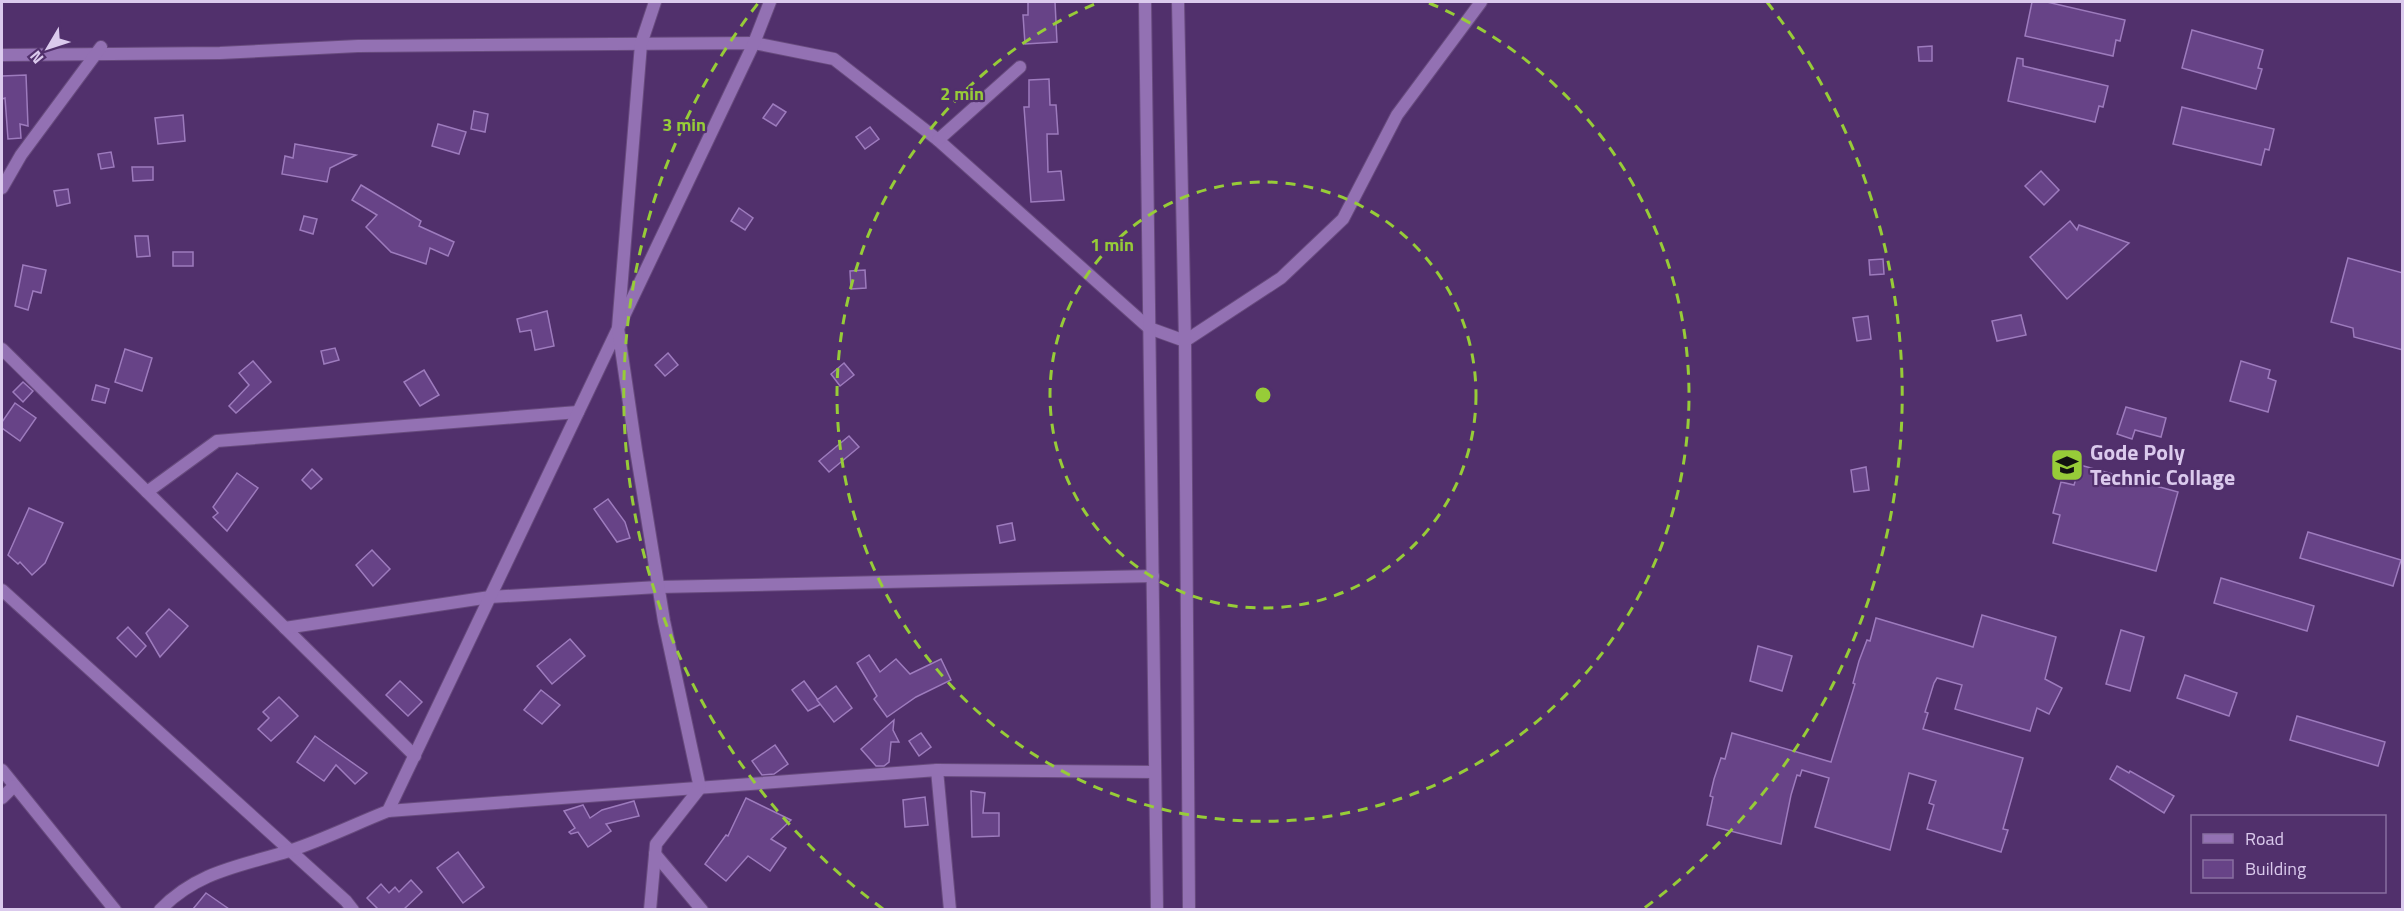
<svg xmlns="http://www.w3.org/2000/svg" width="2404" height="911" font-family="'Titillium Web',sans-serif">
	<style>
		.building { fill: #674387; stroke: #9d7bbd; stroke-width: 1.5 }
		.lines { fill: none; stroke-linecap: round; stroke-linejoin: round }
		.minor-casing { stroke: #684b7e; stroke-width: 14 }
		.tertiary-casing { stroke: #684b7e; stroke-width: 14 }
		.minor { stroke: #9371b3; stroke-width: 12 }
		.tertiary { stroke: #9371b3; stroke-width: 12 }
		.ring { fill: none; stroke: #97cc38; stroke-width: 3; stroke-dasharray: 10 8 }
		.labels { text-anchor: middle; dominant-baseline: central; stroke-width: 4.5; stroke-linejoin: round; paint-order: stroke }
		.poi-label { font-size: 22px; font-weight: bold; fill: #dbcaed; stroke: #51306c; text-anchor: start }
		.centre { fill: #97cc38; stroke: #51306c; stroke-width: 3 }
		.ring-label { font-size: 18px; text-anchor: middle; font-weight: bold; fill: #97cc38; stroke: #51306c; stroke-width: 4.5; stroke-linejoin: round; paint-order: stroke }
	</style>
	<rect width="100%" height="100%" fill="#51306c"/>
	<g class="building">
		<polygon points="1028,2 1055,2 1057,42 1025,44 1023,15 1028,15"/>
		<polygon points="2032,2 2047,2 2125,20 2120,41 2116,40 2113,56 2025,36"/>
		<polygon points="2192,30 2263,50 2258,68 2262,69 2256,89 2182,68"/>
		<polygon points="1932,46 1932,61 1919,61 1918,47"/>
		<polygon points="2017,58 2023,59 2023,66 2108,86 2103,107 2099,106 2095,122 2008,101"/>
		<polygon points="26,75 28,126 20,124 21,138 8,139 5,98 2,99 2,76"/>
		<polygon points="1049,79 1050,105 1056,105 1058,134 1047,134 1048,172 1061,171 1064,200 1031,202 1024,107 1029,107 1029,80"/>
		<polygon points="773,104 786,112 776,126 763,118"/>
		<polygon points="2182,107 2274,129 2269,150 2265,149 2261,165 2173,144"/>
		<polygon points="474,111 488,114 485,132 471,129"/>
		<polygon points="183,115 185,141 158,144 155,118"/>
		<polygon points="438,124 466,132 459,154 432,146"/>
		<polygon points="870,127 879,139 865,149 856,137"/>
		<polygon points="295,144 333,151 356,155 330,168 327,182 282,174 285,156 293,158"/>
		<polygon points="111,152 114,167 101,169 98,154"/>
		<polygon points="132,167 153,167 153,180 133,181"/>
		<polygon points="2041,171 2059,190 2044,205 2025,186"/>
		<polygon points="361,185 421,221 419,226 454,242 448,256 430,248 426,264 391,252 366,227 377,215 352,200"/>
		<polygon points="68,189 70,203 57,206 54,191"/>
		<polygon points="739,208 753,218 745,230 731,221"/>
		<polygon points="304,216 317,219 313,234 300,230"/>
		<polygon points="2070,221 2077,230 2079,225 2129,243 2067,299 2030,257"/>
		<polygon points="135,236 148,236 150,256 137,257"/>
		<rect x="173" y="252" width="20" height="14"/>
		<polygon points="2348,258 2403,273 2403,350 2354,337 2353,328 2331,322"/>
		<polygon points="1883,259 1884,274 1870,275 1869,260"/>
		<polygon points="23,265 46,270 41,293 33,291 28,310 15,306"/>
		<polygon points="865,270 866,288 851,289 850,271"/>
		<polygon points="547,311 554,346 535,350 531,330 520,332 517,319"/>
		<polygon points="2021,315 2026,335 1997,341 1992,321"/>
		<polygon points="1868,316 1871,339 1857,341 1853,318"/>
		<polygon points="335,348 339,360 324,364 321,351"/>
		<polygon points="125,349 152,358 142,391 115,382"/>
		<polygon points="668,353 678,365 665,376 655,365"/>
		<polygon points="253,361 271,382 236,413 229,406 249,385 239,373"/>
		<polygon points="2241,361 2270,370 2268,378 2276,381 2268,412 2230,401"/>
		<polygon points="844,363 854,375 840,386 831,374"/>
		<polygon points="424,370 439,395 420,406 404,382"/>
		<polygon points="23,382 33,391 23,402 13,392"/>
		<polygon points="96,385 109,389 105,403 92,400"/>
		<polygon points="15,403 36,418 20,441 2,428 2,422"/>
		<polygon points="2126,407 2166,418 2161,437 2135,430 2132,439 2117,434"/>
		<polygon points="849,436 859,447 829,472 819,461"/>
		<polygon points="2080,465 2178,492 2156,571 2053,543 2060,515 2053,513 2061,482 2074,485"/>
		<polygon points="1866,467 1869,490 1854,492 1851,470"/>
		<polygon points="312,469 322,479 311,489 302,480"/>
		<polygon points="237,473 258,488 227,531 213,517 218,513 213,507"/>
		<polygon points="608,499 625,522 630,538 617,542 594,509"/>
		<polygon points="29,508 63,523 45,563 32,575 20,562 18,564 8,555"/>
		<polygon points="1012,523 1015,540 1000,543 997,526"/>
		<polygon points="2308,532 2401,560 2393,586 2300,558"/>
		<polygon points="372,550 390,569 373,586 356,565"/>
		<polygon points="2221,578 2314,606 2307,631 2214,603"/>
		<polygon points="169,609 188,626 160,657 146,633"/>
		<polygon points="1982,615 2056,637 2045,679 2062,688 2049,714 2037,708 2030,731 1955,709 1962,685 1937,678 1934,683 1925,712 1928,713 1923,729 2023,758 2003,829 2008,830 2001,852 1927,829 1934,805 1929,803 1936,781 1909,773 1890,850 1815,827 1829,778 1802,770 1800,776 1797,775 1791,795 1781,844 1707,825 1713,797 1710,796 1714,779 1721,758 1725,759 1732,733 1831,762 1855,684 1853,683 1859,661 1867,640 1870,641 1876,618 1973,647"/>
		<polygon points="128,627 146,646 136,657 117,638"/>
		<polygon points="2121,630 2144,637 2130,691 2106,684"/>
		<polygon points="570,639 585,656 552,684 537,666"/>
		<polygon points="1758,646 1792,656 1782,691 1750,681"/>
		<polygon points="869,655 880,672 896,659 910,674 941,659 951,680 916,697 887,717 874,699 877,696 857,663"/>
		<polygon points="2185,675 2237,693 2229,716 2177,698"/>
		<polygon points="400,681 422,702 408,716 386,695"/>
		<polygon points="804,681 821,704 808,711 792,690"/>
		<polygon points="836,686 852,708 834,722 817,700"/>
		<polygon points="541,690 560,705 542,724 524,710"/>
		<polygon points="279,697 298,716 271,741 258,729 269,718 263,712"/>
		<polygon points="2297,716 2385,742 2378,766 2290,740"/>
		<polygon points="894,720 893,730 899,742 891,742 889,762 884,766 876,766 861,749"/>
		<polygon points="921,733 931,747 919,756 909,741"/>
		<polygon points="315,736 323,742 367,773 355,784 336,765 324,781 297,762"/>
		<polygon points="775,745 788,764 774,774 762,775 752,761"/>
		<polygon points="2117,766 2129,773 2130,771 2174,796 2164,813 2110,779"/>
		<polygon points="971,791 985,793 983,813 999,813 999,836 972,837"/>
		<polygon points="925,797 928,825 905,827 903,800"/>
		<polygon points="746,798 791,820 771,839 786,848 770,871 748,856 726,881 705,864 726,835 728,836"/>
		<polygon points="634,801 639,816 606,824 611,831 588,847 578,832 571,834 569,832 575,828 564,811 583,805 590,818 602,810"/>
		<polygon points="458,852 484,887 463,903 437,868"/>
		<polygon points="411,880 422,892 404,909 378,909 367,898 381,884 389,893 395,887 399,892"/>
		<polygon points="206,893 229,909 193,909"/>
	</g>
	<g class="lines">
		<defs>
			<g id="minor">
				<polyline points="2,55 220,53 358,46 754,43 834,59 938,140 1149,328 1185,341 1281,278 1343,219 1397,115 1481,2"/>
				<polyline points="938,140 1020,67"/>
				<polyline points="2,188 21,155 101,47"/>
				<polyline points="2,349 415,756"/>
				<polyline points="147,492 217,441 578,412"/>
				<polyline points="2,590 346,901 353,910"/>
				<polyline points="285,628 490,597 658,587 1153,576"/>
				<polyline points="2,770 115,910"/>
				<polyline points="937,770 1155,772"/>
				<polyline points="2,798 14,786"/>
				<polyline points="388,811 937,770 950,910"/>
				<polyline points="655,854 702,910"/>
				<path d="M 160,910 C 197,871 241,866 289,851 C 323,840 355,824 388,811 L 754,43 L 770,2"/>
				<polyline points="650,910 656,844 700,788 664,621 636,450 618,328 641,44 655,2"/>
			</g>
			<g id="tertiary">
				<polyline points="1145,2 1157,910"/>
				<polyline points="1178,2 1185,341 1189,910"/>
			</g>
		</defs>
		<use href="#minor" class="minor-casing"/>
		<use href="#tertiary" class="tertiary-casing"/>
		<use href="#minor" class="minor"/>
		<use href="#tertiary" class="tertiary"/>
	</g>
	<g class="ring">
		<circle cx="1263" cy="395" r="213"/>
		<path d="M1429 3A426 426 0 1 1 1097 3"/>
		<path d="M883 909A639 639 0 0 1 759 2M1767 2A639 639 0 0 1 1643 909"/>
	</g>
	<defs>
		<symbol id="school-square" viewBox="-11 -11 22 22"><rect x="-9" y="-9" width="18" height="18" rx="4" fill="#97cc38" stroke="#51306c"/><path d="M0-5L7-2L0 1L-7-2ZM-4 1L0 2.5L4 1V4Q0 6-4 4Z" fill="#111"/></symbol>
	</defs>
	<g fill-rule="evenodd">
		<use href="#school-square" x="2048" y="446" width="38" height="38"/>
	</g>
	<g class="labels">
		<g class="poi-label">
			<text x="2090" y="452">Gode Poly<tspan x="2090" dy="25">Technic Collage</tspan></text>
		</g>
	</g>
	<circle cx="1263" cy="395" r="9" class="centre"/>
	<g class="ring-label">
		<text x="962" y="100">2 min</text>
		<text x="684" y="131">3 min</text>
		<text x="1112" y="251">1 min</text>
	</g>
	<rect width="2404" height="911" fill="none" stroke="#dbcaed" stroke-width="6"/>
	<rect x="2191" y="815" width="195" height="78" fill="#51306c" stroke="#886ea0" stroke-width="1.5"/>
	<rect x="2203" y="834" width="30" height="9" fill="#9371b3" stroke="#886ea0" stroke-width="1.5"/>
	<text x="2245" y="845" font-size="18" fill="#dbcaed">Road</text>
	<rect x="2203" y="860" width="30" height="18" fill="#674387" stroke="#886ea0" stroke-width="1.5"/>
	<text x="2245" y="875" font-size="18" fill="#dbcaed">Building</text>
	<g transform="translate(48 48) rotate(231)" stroke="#51306c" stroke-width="4.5" paint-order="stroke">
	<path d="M0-4.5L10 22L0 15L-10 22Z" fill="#dbcaed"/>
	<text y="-9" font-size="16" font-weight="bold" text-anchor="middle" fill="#dbcaed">N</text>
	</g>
</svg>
